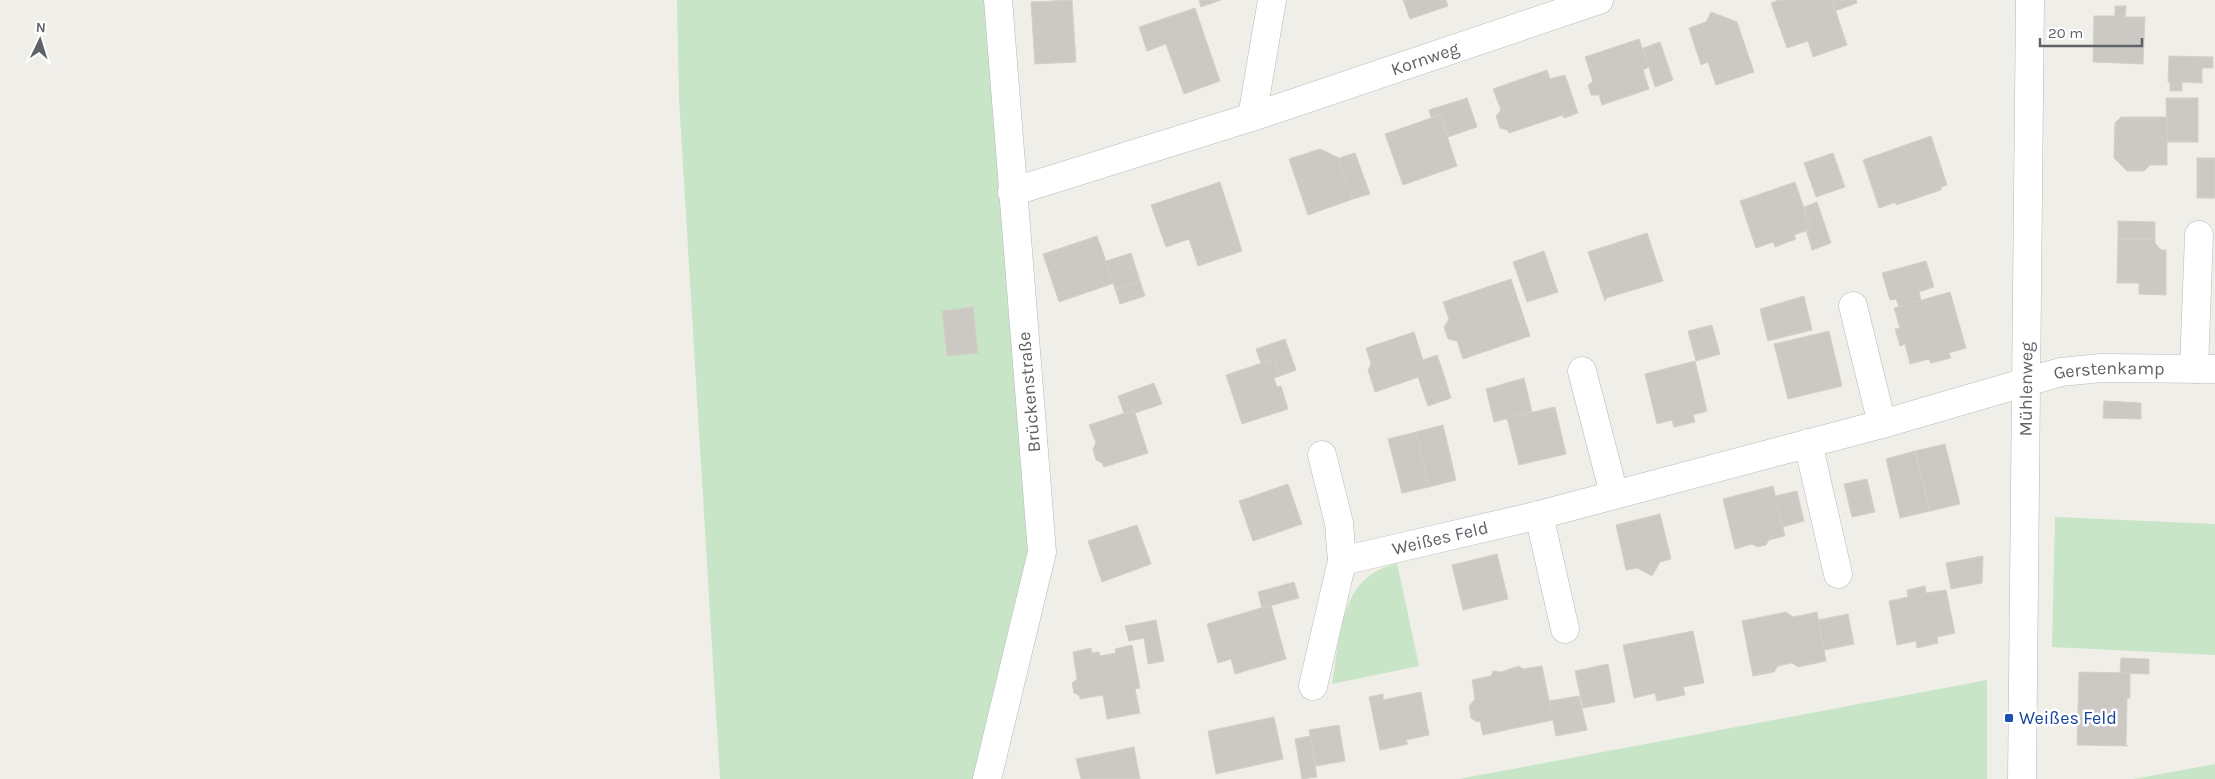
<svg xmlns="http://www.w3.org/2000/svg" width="2215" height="779" font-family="Karla,sans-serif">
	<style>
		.green { fill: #c8e5c7 }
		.building { fill: #ccc9c4; stroke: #d4d0c7 }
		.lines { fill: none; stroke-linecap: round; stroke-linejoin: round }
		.street-casing { stroke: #b5b8bb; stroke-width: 29 }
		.street { stroke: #fff; stroke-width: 28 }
		.transit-dot { fill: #1a4fb4; stroke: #fff; stroke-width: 2 }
		.labels { text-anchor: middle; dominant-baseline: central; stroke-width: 5; stroke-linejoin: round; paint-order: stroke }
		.street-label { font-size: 18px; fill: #5f6367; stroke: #fff }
		.transit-label { font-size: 18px; fill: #164399; stroke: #fff; text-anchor: start }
	</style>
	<rect width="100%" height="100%" fill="#f0eee8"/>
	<g class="green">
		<polygon points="677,0 989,0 1035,549 978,779 720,779 679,99"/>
		<polygon points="2055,517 2215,524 2215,655 2052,647"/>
		<path d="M 1397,563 L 1419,666 L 1332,684 C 1339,648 1339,595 1372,574 C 1379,569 1389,566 1397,563 Z"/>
		<polygon points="1987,680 1987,779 1459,779"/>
		<polygon points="2215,764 2215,779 2134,779"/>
	</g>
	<g class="building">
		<polygon points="1072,0 1076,62 1035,64 1031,2"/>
		<polygon points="1199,0 1221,0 1201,7"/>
		<polygon points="1403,0 1446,0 1448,6 1410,19"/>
		<polygon points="1779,0 1832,0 1847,45 1813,57 1808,41 1787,48 1771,3"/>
		<polygon points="1832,0 1856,0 1857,3 1835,11"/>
		<polygon points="2115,6 2126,6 2125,17 2145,17 2143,64 2093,62 2094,16 2115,16"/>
		<polygon points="1195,8 1220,81 1184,94 1166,44 1147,51 1139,27"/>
		<polygon points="1711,12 1737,22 1754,72 1716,85 1708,62 1701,65 1689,28 1706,22"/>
		<polygon points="1639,39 1649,67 1643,70 1649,89 1602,105 1599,95 1591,95 1588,85 1593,81 1585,57"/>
		<polygon points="1660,42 1673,80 1655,87 1643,48"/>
		<polygon points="2169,56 2213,57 2213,68 2202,68 2202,83 2182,82 2182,91 2170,91 2170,82 2168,82"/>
		<polygon points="1547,70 1563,115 1509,133 1507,130 1500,128 1496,116 1501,110 1493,89"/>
		<polygon points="1565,75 1578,113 1564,118 1550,79"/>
		<polygon points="1467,98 1477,127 1448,137 1440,115 1431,117 1429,110"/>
		<polygon points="2166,98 2198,98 2198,142 2167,142"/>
		<polygon points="1440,115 1457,166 1403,185 1385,134"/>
		<polygon points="2121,117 2167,117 2167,165 2150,165 2144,171 2127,171 2114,158 2115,123"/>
		<polygon points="1931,136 1947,185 1941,187 1941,190 1896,205 1896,202 1879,208 1863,160"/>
		<polygon points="1320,149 1339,158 1353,199 1308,215 1289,159"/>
		<polygon points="1355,153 1370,194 1353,199 1339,158"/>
		<polygon points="1833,153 1845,187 1816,197 1804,163"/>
		<rect x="2197" y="158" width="18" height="40"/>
		<polygon points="1220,182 1242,251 1198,266 1189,239 1166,247 1151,205"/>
		<polygon points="1795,182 1811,229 1794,235 1796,239 1775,247 1773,242 1756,248 1740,201"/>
		<polygon points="1817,202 1831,243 1812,250 1806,230 1811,229 1804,207"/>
		<polygon points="2118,221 2155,222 2155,239 2118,239"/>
		<polygon points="1647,233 1663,281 1606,298 1605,301 1588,252"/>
		<polygon points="1097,236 1114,283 1059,302 1043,254"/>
		<polygon points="2118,239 2155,239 2155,243 2161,250 2166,250 2166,295 2139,294 2139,283 2117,283"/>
		<polygon points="1544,251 1558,292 1527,302 1513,262"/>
		<polygon points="1131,253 1140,281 1115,289 1106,261"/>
		<polygon points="1926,261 1934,287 1919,292 1921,300 1899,307 1896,299 1890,300 1882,273"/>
		<polygon points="1511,279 1530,336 1463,359 1457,341 1448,339 1444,327 1449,319 1443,302"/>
		<polygon points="1140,281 1145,296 1120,304 1115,289"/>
		<polygon points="1950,292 1966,348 1949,353 1951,358 1931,363 1929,359 1910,364 1905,344 1900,346 1895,329 1900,328 1894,308"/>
		<polygon points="1804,296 1812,330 1768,341 1760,309"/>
		<polygon points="973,307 978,353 947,356 942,311"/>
		<polygon points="1712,325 1720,354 1696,361 1688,331"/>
		<polygon points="1829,331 1842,386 1788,399 1774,344"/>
		<polygon points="1414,332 1423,360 1437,355 1442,369 1375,392 1368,370 1371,364 1366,348"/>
		<polygon points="1285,339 1296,370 1280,376 1274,359 1261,363 1256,349"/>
		<polygon points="1274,359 1280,376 1274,378 1277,387 1281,386 1288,409 1242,424 1226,375"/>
		<polygon points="1695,361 1707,411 1693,415 1695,422 1674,427 1672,420 1657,424 1645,374"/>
		<polygon points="1442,369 1451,398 1428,406 1418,377"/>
		<polygon points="1524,378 1532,412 1494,422 1486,389"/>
		<polygon points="1154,383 1162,404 1135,413 1134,410 1124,413 1118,396"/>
		<polygon points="2104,401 2141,403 2141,419 2103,418"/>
		<polygon points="1555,407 1566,454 1519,465 1507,418"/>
		<polygon points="1134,410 1148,453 1104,467 1102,463 1096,460 1093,449 1096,443 1089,425"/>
		<polygon points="1443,425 1456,480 1429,487 1416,432"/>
		<polygon points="1416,432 1429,487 1402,493 1388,439"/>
		<polygon points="1945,444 1960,504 1930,511 1915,451"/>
		<polygon points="1915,451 1930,511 1900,518 1886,459"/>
		<polygon points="1867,479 1875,512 1852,517 1844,484"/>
		<polygon points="1288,484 1302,524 1253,541 1239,501"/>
		<polygon points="1773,486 1785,536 1769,540 1766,545 1757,547 1752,544 1735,549 1723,499"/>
		<polygon points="1797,491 1804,521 1783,527 1775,496"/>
		<polygon points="1660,514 1671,559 1660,562 1652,576 1637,568 1626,570 1616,525"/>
		<polygon points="1137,525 1151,564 1102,582 1088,541"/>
		<polygon points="1497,554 1508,599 1463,610 1452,565"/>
		<polygon points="1983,556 1982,583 1951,589 1946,563"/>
		<polygon points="1294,582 1299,598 1262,608 1258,592"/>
		<polygon points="1925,586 1926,593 1946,590 1955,633 1937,637 1938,643 1917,648 1916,641 1897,645 1889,601 1908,597 1907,590"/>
		<polygon points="1271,605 1286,659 1235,674 1231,659 1218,663 1207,624"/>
		<polygon points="1786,612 1793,617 1817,612 1826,661 1798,667 1792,663 1778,666 1774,672 1753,676 1742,621"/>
		<polygon points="1848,614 1854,644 1824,650 1818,620"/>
		<polygon points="1156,620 1164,661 1148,664 1144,638 1129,641 1125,626"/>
		<polygon points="1693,631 1704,683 1683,687 1685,695 1657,701 1655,693 1634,698 1623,645"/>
		<polygon points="1132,645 1140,688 1135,689 1140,713 1107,719 1103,695 1080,699 1079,695 1074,693 1072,683 1077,679 1073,652 1091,648 1092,653 1099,652 1100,656 1116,653 1115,649"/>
		<polygon points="2121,658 2149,659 2149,674 2120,673"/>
		<polygon points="1608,664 1615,702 1583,708 1575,671"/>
		<polygon points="1519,666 1523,669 1542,666 1553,720 1483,735 1480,721 1477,722 1471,718 1469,706 1475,699 1472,680 1491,676 1493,671 1501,672"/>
		<polygon points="2079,672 2130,673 2130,698 2127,698 2126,745 2128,746 2077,745"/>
		<polygon points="1421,692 1429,735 1406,740 1408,744 1380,750 1369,697 1383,694 1383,700"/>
		<polygon points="1579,696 1587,730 1556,736 1549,701"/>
		<polygon points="1274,717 1283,759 1216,774 1208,731"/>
		<polygon points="1339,725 1345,761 1316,766 1309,730"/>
		<polygon points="1310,736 1317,777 1302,779 1295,739"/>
		<polygon points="1134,747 1140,779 1081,779 1076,759"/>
	</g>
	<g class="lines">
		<defs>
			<g id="street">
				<polyline points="1252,117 1272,0"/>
				<path id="s1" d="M 1012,192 L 1252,117 L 1599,0"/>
				<polyline points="1853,306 1882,424"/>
				<polyline points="2194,369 2199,235"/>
				<polyline points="1582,371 1614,494"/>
				<polyline points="1808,443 1838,574"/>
				<path id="s2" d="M 1322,455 L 1339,523 L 1342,561 L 1539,515 L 1882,424 L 2061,372 L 2101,368 L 2215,369"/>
				<polyline points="1539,515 1565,629"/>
				<polyline points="1313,686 1342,561"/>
				<polyline points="987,779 1042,552 998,0"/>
				<path id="s3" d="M 2022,779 L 2030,0"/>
			</g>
		</defs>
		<use href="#street" class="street-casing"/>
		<use href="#street" class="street"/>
	</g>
	<rect class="transit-dot" x="2004" y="713" width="10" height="10" rx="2.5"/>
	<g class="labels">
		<g class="street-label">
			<text stroke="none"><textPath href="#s1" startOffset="434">Kornweg</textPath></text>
			<text stroke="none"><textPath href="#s2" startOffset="900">Gerstenkamp</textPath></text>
			<text stroke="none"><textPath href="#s3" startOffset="390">Mühlenweg</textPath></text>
			<text transform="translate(1029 392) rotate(-95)">Brückenstraße</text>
			<text stroke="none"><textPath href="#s2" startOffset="209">Weißes Feld</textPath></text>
		</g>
		<g class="transit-label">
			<text x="2019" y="718">Weißes Feld</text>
		</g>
	</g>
	<g transform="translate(40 40) rotate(4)" stroke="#ffffff" stroke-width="4" paint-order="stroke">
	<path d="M0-4L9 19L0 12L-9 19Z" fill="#5f6367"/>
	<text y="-8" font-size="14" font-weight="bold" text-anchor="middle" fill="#5f6367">N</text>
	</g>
	<path d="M2040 38v8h102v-8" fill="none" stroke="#5f6367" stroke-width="2.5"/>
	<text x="2048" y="38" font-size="15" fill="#5f6367" stroke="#ffffff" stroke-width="4" paint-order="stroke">20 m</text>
</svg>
